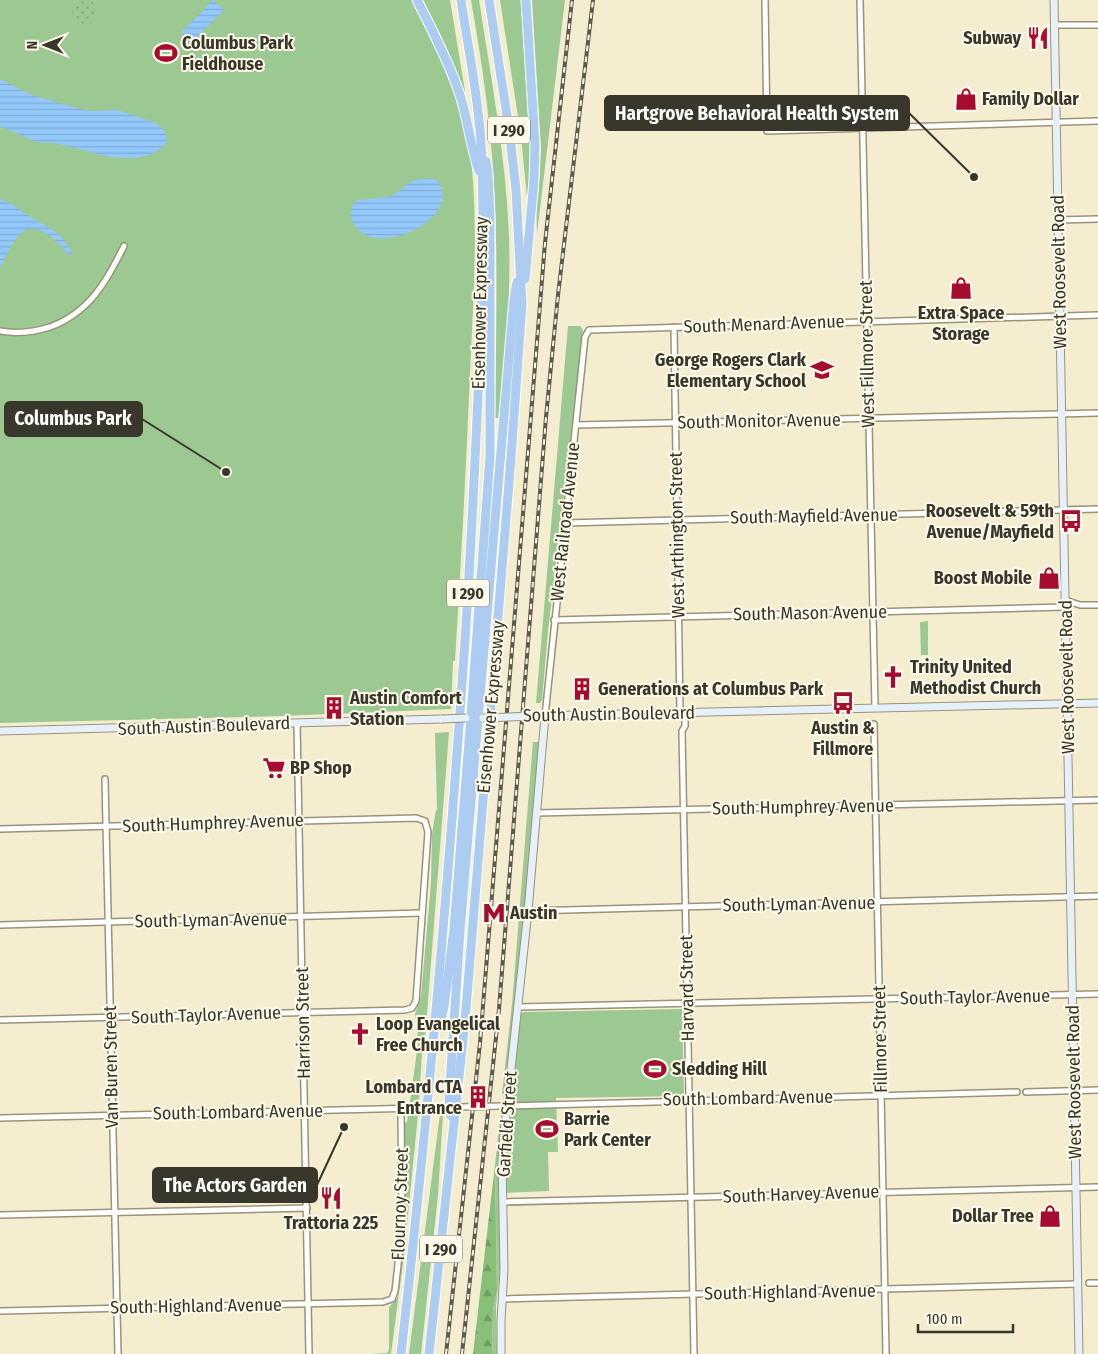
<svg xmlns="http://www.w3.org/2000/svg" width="1098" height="1354" font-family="'Fira Sans Condensed',sans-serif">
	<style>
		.green { fill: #9cc891 }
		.forest { fill: url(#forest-firs) }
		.garden { fill: url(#garden-dots) }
		.water { fill: url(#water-rules) }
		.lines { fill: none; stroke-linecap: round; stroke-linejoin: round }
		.street-casing { stroke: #9b9379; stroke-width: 8 }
		.secondary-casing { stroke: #9b9379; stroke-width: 9 }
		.highway-casing { stroke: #fff; stroke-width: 11 }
		.street { stroke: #fff; stroke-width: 5 }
		.secondary { stroke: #e6f0fb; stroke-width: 7 }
		.highway { stroke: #accdf1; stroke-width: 9 }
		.rail-casing { stroke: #5d594b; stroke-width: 4 }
		.rail { stroke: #fffae9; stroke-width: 2; stroke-dasharray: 5.5; stroke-linecap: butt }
		.street-bridge-casing { stroke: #9b9379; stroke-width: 8; stroke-linecap: butt }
		.secondary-bridge-casing { stroke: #9b9379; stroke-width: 9; stroke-linecap: butt }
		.street-bridge { stroke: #fff; stroke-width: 5 }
		.secondary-bridge { stroke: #e6f0fb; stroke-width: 7 }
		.labels { text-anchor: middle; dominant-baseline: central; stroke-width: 4; stroke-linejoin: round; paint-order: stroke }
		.shield { fill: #fffae9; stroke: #747164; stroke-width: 1 }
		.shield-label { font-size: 16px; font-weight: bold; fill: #39362b }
		.poi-label { font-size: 18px; font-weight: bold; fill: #39362b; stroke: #fffae9; text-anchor: start }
		.street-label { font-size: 18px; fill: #39362b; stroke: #fffae9 }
		.leader { fill: none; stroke: #39362b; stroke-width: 2 }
		.callout-dot { fill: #39362b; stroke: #fffae9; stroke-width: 2 }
		.callout { fill: #39362b; stroke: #39362b; stroke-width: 2 }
		.callout-label { font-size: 19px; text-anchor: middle; font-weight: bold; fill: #fff }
	</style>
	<defs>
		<pattern id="forest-firs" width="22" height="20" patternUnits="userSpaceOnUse" patternTransform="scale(1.25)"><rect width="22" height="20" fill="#88c079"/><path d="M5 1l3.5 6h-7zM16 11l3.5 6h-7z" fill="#709d63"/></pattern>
		<pattern id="garden-dots" width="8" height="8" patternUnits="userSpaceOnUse" patternTransform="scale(1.25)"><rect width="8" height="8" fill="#9cc891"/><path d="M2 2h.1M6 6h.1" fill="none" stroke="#80a377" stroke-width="1.8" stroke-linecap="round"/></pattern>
		<pattern id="water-rules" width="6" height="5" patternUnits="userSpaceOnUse" patternTransform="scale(1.25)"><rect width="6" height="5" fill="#93c8fb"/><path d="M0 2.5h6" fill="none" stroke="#80acd7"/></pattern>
	</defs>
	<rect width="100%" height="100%" fill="#f5edd0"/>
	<g class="green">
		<path d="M 0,0 L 413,0 L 446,71 L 453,91 L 456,91 C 462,117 469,142 472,169 C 478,236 473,305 470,373 C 466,469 461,565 455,661 L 453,661 L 451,709 L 282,716 L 0,723 Z"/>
		<polygon points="421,0 450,0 465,91 461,91"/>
		<path d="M 471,0 L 479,0 C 491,78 506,157 509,236 C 511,297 506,357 499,418 L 495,418 C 496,330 499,242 492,155 C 488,103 480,51 471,0 Z"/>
		<polygon points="500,0 521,0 530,147 530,197 527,198 521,136"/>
		<polygon points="532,0 565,0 537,234 536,200 538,200 541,150"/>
		<polygon points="568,326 580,326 583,330 548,631 542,700 540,703 536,703"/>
		<polygon points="928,621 928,655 921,655 920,622"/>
		<polygon points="449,732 424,1052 422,1052 419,1102 410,1102 418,1044 417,1019 416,1019 415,1014 421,996 431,883 432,834 436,810 437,810 435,733"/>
		<polygon points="533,742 539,742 524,921 504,1094 502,1094 512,1004"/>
		<polygon points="682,1009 684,1096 556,1098 558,1152 548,1152 549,1191 505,1193 504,1159 510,1112 514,1109 514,1100 511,1096 521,1014 523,1012"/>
		<polygon points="408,1114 418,1114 404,1255 391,1354 371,1354 387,1353 389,1350 389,1307 396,1300 398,1296 405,1237 405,1123 407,1122"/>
		<polygon points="440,1114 443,1114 438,1195 421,1354 409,1354"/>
		<polygon points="500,1119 501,1120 498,1162 500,1269 496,1306 497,1354 492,1354 493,1310 497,1291 495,1165"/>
	</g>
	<polygon class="forest" points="495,1165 497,1291 493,1310 492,1354 473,1354"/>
	<path class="garden" d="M 79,0 L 91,0 C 98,8 96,15 91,24 L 83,25 L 79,21 L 75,21 C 71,13 72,6 79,0 Z"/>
	<g class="water">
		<polygon points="213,0 224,10 191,43 181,33"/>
		<polygon points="0,79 29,94 76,108 89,111 117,110 151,121 159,125 165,132 167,140 164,146 152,154 135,158 110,157 55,143 36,142 0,126"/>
		<path d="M 427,178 L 437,180 C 467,220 367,264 352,220 C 350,213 351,207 355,201 L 392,196 L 412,181 Z"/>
		<path d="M 0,199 C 16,204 18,210 31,217 C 49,228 63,233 72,253 L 69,256 C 61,245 39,221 24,231 C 13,239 6,256 0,268 Z"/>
	</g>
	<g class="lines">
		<defs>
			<g id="street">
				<polyline points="765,0 767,131 1098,121"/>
				<polyline points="860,0 875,708"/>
				<polyline points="1054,25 1098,25"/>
				<polyline points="1058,220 1098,219"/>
				<polyline points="674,327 680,713"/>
				<path d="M 0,331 C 17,334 34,332 50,327 C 89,313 107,281 124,246"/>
				<polyline points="576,425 1098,413"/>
				<polyline points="565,523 1098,509"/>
				<polyline points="1065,600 1080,605 1098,605"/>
				<polyline points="554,620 1065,607"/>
				<polyline points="685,713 685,726 682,731 694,1354"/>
				<polyline points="545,716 585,337 589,330 1098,315"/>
				<polyline points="297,723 309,1354"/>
				<polyline points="874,724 886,1354"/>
				<polyline points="105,779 118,1354"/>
				<polyline points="537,813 1098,800"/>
				<polyline points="0,829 416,818 425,821 428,832 416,1001 412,1008 405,1010 0,1020"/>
				<polyline points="528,911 1098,896"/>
				<polyline points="0,925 422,913"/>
				<polyline points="518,1007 1098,994"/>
				<polyline points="1026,1092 1098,1090"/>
				<polyline points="504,1106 1017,1092"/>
				<polyline points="0,1118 419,1108"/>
				<polyline points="503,1202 1098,1187"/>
				<polyline points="0,1215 307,1208"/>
				<polyline points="1089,1283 1098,1283"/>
				<polyline points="503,1299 1078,1284"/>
				<polyline points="0,1311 383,1302 392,1299 395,1291 402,1229 401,1108"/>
			</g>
			<g id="secondary">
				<polyline points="1054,0 1079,1354"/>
				<polyline points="535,716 1098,703"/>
				<polyline points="0,731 442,719"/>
				<polyline points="501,1354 501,1321 504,1269 502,1159 504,1134 528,911 545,716"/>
			</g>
			<g id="highway">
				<path d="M 417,0 C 432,30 448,60 459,92 C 468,118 470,145 479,171"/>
				<polyline points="525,279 534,180 535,144 526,0"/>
				<polyline points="439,1025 444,1007 454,929 470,729 490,456 490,216 488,173 486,161"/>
				<polyline points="451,1116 449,1100 460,930 514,299 517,282"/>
				<path d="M 401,1354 C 428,1117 449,878 465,640 C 471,551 475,463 479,374 C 482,297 485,219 481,142 C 478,95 468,47 461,0"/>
				<polyline points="429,1354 465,1021 511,458 522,304 516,190 509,128 489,0"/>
			</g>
		</defs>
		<use href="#street" class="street-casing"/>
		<use href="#secondary" class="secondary-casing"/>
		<use href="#highway" class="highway-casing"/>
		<use href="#street" class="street"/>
		<use href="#secondary" class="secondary"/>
		<use href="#highway" class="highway"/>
		<defs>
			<g id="rail">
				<polyline points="446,1354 480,1043 545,243 572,0"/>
				<polyline points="462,1354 499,1009 546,417 558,295 593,0"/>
			</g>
		</defs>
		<use href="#rail" class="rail-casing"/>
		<use href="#rail" class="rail"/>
		<defs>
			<polyline id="street-bridge" points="419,1108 501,1106"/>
			<g id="secondary-bridge">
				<polyline points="483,718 535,716"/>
				<polyline points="442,719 466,718"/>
			</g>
		</defs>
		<use href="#street-bridge" class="street-bridge-casing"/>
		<use href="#secondary-bridge" class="secondary-bridge-casing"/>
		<use href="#street-bridge" class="street-bridge"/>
		<use href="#secondary-bridge" class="secondary-bridge"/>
	</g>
	<defs>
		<symbol id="restaurant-bare" viewBox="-9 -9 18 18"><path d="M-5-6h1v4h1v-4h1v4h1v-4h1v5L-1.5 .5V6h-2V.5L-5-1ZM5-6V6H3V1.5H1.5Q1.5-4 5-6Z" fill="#a60b30" stroke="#fffae9" stroke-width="2.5" paint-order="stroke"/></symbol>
		<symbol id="stadium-bare" viewBox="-9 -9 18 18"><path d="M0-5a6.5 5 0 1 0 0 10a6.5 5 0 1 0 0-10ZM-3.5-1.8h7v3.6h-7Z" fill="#a60b30" stroke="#fffae9" stroke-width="2.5" paint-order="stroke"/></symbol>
		<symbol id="shop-bare" viewBox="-9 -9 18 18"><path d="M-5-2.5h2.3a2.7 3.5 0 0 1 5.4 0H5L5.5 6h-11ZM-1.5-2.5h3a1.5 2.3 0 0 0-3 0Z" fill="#a60b30" stroke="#fffae9" stroke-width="2.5" paint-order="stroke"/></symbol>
		<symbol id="school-bare" viewBox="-9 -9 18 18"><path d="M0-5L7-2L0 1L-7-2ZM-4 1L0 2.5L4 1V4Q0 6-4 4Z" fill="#a60b30" stroke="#fffae9" stroke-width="2.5" paint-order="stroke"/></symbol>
		<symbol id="bus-bare" viewBox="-9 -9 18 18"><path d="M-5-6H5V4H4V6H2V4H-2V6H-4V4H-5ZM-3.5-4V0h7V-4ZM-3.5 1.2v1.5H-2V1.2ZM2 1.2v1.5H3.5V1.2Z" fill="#a60b30" stroke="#fffae9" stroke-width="2.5" paint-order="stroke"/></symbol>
		<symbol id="church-bare" viewBox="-9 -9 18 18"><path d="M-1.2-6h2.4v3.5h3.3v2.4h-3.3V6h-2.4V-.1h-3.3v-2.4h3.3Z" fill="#a60b30" stroke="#fffae9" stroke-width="2.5" paint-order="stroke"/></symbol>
		<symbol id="building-bare" viewBox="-9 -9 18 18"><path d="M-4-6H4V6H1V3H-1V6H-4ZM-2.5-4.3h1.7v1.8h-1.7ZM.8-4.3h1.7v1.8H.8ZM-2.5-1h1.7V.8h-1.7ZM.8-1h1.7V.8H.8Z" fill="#a60b30" stroke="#fffae9" stroke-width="2.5" paint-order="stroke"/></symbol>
		<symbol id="supermarket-bare" viewBox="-9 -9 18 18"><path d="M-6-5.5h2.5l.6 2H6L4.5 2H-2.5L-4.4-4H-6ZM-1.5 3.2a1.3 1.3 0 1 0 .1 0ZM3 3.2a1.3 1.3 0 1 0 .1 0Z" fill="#a60b30" stroke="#fffae9" stroke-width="2.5" paint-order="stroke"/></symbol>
		<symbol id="metro-bare" viewBox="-9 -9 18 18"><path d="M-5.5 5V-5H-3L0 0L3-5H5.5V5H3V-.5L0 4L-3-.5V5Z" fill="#a60b30" stroke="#fffae9" stroke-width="2.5" paint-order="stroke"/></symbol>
	</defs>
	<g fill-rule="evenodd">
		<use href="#restaurant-bare" x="1022" y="22" width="32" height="32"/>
		<use href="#stadium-bare" x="150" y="37" width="32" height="32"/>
		<use href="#shop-bare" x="950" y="83" width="32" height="32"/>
		<use href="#shop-bare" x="945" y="272" width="32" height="32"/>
		<use href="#school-bare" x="806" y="354" width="32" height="32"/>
		<use href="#bus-bare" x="1055" y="505" width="32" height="32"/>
		<use href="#shop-bare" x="1033" y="562" width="32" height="32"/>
		<use href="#church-bare" x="877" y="661" width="32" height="32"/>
		<use href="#building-bare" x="566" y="673" width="32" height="32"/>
		<use href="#bus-bare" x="827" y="687" width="32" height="32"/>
		<use href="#building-bare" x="318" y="692" width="32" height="32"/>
		<use href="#supermarket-bare" x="258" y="752" width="32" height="32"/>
		<use href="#metro-bare" x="478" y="897" width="32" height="32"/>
		<use href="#church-bare" x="344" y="1018" width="32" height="32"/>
		<use href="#stadium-bare" x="639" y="1053" width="32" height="32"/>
		<use href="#building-bare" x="462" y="1081" width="32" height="32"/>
		<use href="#stadium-bare" x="531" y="1113" width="32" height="32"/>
		<use href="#restaurant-bare" x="315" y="1182" width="32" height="32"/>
		<use href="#shop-bare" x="1034" y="1200" width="32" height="32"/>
	</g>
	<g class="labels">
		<g class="shield">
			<rect x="488" y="116.5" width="42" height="27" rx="4"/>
			<rect x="447" y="579.5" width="42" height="27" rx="4"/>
			<rect x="420" y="1235.5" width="42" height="27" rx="4"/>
		</g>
		<g class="shield-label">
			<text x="509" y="130">I 290</text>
			<text x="468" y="593">I 290</text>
			<text x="441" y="1249">I 290</text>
		</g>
		<g class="poi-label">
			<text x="1021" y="38" text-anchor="end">Subway</text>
			<text x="182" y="43">Columbus Park<tspan x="182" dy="21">Fieldhouse</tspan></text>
			<text x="982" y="99">Family Dollar</text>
			<text x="961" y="313" text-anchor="middle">Extra Space<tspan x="961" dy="21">Storage</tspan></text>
			<text x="806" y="360" text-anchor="end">George Rogers Clark<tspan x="806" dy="21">Elementary School</tspan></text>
			<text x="1054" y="511" text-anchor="end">Roosevelt &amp; 59th<tspan x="1054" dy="21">Avenue/Mayfield</tspan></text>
			<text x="1032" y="578" text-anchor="end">Boost Mobile</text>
			<text x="910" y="667">Trinity United<tspan x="910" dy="21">Methodist Church</tspan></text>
			<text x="598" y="689">Generations at Columbus Park</text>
			<text x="350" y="698">Austin Comfort<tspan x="350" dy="21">Station</tspan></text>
			<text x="843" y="728" text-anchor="middle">Austin &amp;<tspan x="843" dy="21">Fillmore</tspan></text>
			<text x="290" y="768">BP Shop</text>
			<text x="510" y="913">Austin</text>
			<text x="376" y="1024">Loop Evangelical<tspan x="376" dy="21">Free Church</tspan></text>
			<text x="672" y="1069">Sledding Hill</text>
			<text x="462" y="1087" text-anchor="end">Lombard CTA<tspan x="462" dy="21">Entrance</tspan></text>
			<text x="564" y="1119">Barrie<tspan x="564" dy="21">Park Center</tspan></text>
			<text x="1034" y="1216" text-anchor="end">Dollar Tree</text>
			<text x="331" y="1223" text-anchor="middle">Trattoria 225</text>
		</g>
		<g class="street-label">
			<text transform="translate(1059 272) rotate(-91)">West Roosevelt Road</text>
			<text transform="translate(480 303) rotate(-89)">Eisenhower Expressway</text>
			<text transform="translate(764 324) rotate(-2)">South Menard Avenue</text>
			<text transform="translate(867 354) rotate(-91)">West Fillmore Street</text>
			<text transform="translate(759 421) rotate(-1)">South Monitor Avenue</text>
			<text transform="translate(814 516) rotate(-1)">South Mayfield Avenue</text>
			<text transform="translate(565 522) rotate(-84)">West Railroad Avenue</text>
			<text transform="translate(677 535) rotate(-91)">West Arthington Street</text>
			<text transform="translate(810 613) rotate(-1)">South Mason Avenue</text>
			<text transform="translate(1067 677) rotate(-91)">West Roosevelt Road</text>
			<text transform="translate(491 707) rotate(-85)">Eisenhower Expressway</text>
			<text transform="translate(609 714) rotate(-1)">South Austin Boulevard</text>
			<text transform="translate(204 726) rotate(-2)">South Austin Boulevard</text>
			<text transform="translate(803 807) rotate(-1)">South Humphrey Avenue</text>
			<text transform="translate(213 823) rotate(-2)">South Humphrey Avenue</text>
			<text transform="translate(799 904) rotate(-1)">South Lyman Avenue</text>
			<text transform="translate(211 920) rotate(-1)">South Lyman Avenue</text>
			<text transform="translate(687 988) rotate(-91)">Harvard Street</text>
			<text transform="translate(975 997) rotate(-1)">South Taylor Avenue</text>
			<text transform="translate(206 1015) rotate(-2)">South Taylor Avenue</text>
			<text transform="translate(303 1023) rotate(-91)">Harrison Street</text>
			<text transform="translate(880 1039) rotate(-91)">Fillmore Street</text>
			<text transform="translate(111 1067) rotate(-91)">Van Buren Street</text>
			<text transform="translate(1074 1082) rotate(-91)">West Roosevelt Road</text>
			<text transform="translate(748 1098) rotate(-1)">South Lombard Avenue</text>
			<text transform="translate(238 1112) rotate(-1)">South Lombard Avenue</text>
			<text transform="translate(507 1124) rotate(-86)">Garfield Street</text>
			<text transform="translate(801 1194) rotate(-2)">South Harvey Avenue</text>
			<text transform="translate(400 1204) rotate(-88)">Flournoy Street</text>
			<text transform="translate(790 1292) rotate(-1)">South Highland Avenue</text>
			<text transform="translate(196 1306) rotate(-1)">South Highland Avenue</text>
		</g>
	</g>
	<path class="leader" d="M974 177L909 113M226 472L142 419M344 1127L317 1185"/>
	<g class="callout-dot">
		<circle cx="974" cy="177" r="5"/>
		<circle cx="226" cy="472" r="5"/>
		<circle cx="344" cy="1127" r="5"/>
	</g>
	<g class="callout">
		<rect x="605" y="96" width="304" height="34" rx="5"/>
		<rect x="5" y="402" width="137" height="34" rx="5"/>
		<rect x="153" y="1168" width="164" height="34" rx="5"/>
	</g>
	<g class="callout-label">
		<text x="757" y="120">Hartgrove Behavioral Health System</text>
		<text x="73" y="425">Columbus Park</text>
		<text x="235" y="1192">The Actors Garden</text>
	</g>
	<g transform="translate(45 45) rotate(270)" stroke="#fffae9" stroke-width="4" paint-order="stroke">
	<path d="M0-4L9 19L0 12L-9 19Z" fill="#39362b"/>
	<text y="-8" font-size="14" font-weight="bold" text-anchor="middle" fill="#39362b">N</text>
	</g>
	<path d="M918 1324v8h95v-8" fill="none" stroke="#39362b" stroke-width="2.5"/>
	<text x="926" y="1324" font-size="15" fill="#39362b" stroke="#fffae9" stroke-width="4" paint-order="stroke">100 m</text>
</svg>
